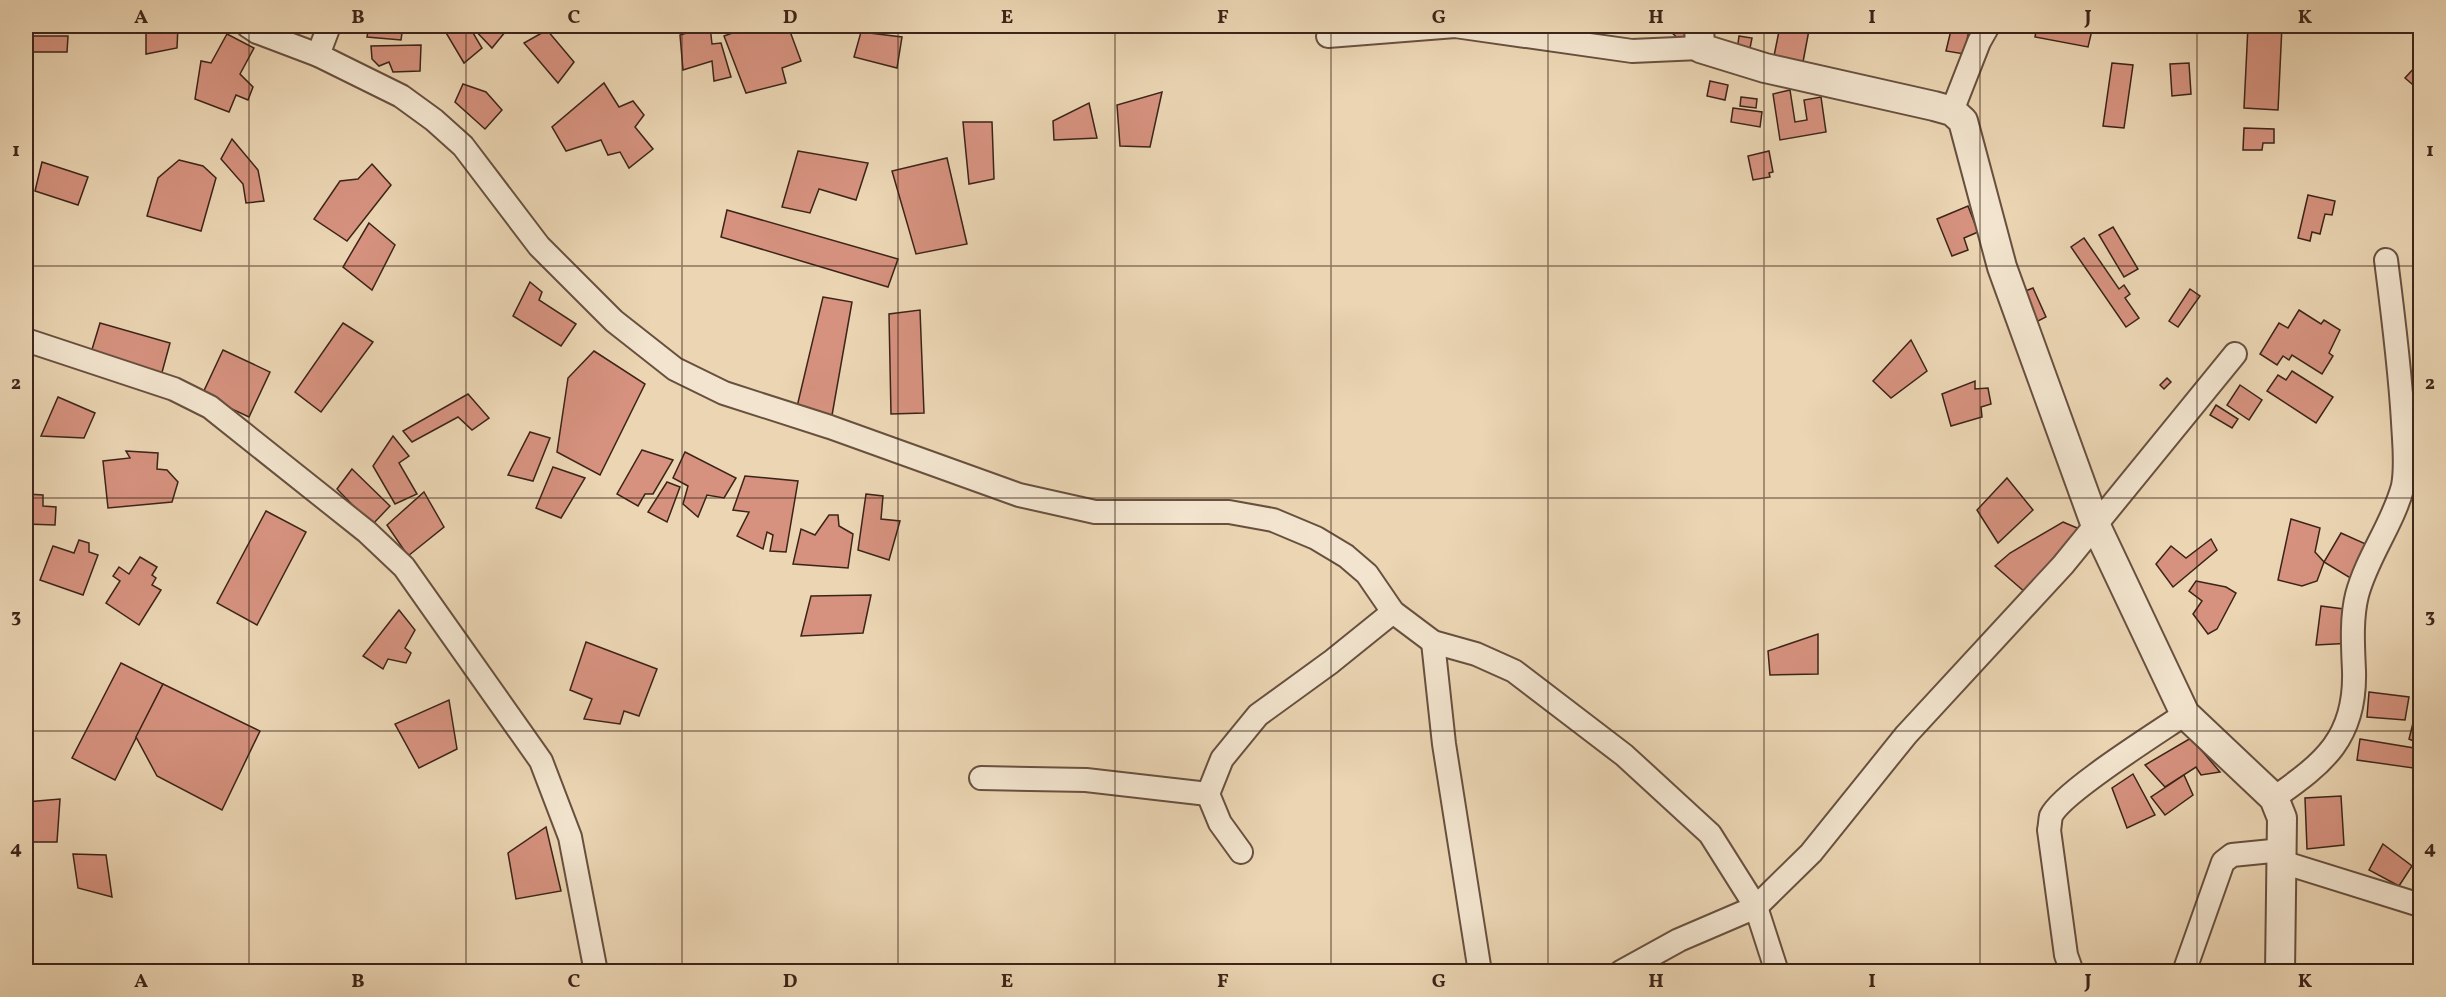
<svg xmlns="http://www.w3.org/2000/svg" width="2446" height="997" font-family="Vollkorn,serif">
	<style>
		.building { fill: #d6927f; stroke: #3c2418; stroke-width: 1.5 }
		.lines { fill: none; stroke-linecap: round; stroke-linejoin: round }
		.minor-casing { stroke: #68503f; stroke-width: 26 }
		.tertiary-casing { stroke: #68503f; stroke-width: 32 }
		.minor { stroke: #f2e4ce; stroke-width: 22 }
		.tertiary { stroke: #f2e4ce; stroke-width: 28 }
		.grid { fill: none; stroke: #3c2418; stroke-width: 1.5; stroke-opacity: 0.55 }
		.neatline { fill: none; stroke: #3c2418; stroke-width: 2 }
		.grid-label { font-size: 20px; text-anchor: middle; font-weight: bold; fill: #3c2418 }
	</style>
	<rect width="100%" height="100%" fill="#ebd5b3"/>
	<filter id="stains"><feTurbulence type="fractalNoise" baseFrequency=".00333" numOctaves="4"/><feColorMatrix values="0 0 0 0 .2 0 0 0 0 .09 0 0 0 0 .02 0 0 0 .5 -.17"/></filter>
	<radialGradient id="worn" r=".72"><stop offset=".6" stop-color="#630" stop-opacity="0"/><stop offset="1" stop-color="#630" stop-opacity=".3"/></radialGradient>
	<g class="building">
		<rect x="37" y="26" width="35" height="6"/>
		<polygon points="146,26 178,26 177,48 146,54"/>
		<polygon points="369,26 403,26 401,40 367,37"/>
		<polygon points="442,26 469,26 482,48 464,63"/>
		<polygon points="471,26 510,26 492,48"/>
		<polygon points="710,26 712,44 721,43 731,77 714,81 712,61 683,70 680,35"/>
		<polygon points="752,26 788,26 801,61 782,68 786,83 746,93 724,36"/>
		<polygon points="1677,26 1695,26 1681,41 1671,32"/>
		<polygon points="1780,26 1794,26 1809,30 1803,62 1774,56"/>
		<polygon points="1952,26 1970,26 1964,54 1946,51"/>
		<polygon points="2037,26 2093,26 2088,47 2035,37"/>
		<polygon points="2248,26 2282,26 2278,110 2244,108"/>
		<polygon points="547,30 574,62 558,83 524,43"/>
		<polygon points="861,32 902,37 897,68 854,57"/>
		<polygon points="227,34 254,48 240,74 253,87 248,100 236,95 229,112 195,99 201,61 211,63"/>
		<polygon points="32,36 68,36 67,52 32,52"/>
		<polygon points="1739,36 1752,38 1749,53 1737,51"/>
		<polygon points="421,45 420,71 393,72 389,62 379,66 372,59 371,46"/>
		<polygon points="2112,63 2133,65 2124,128 2103,126"/>
		<polygon points="2189,63 2191,94 2172,96 2170,64"/>
		<polygon points="2416,66 2420,75 2412,84 2405,78"/>
		<polygon points="1710,81 1728,85 1725,100 1707,96"/>
		<polygon points="604,83 619,107 633,101 644,115 635,127 653,149 629,168 620,152 608,155 601,140 566,151 552,127"/>
		<polygon points="463,84 486,92 502,110 485,129 455,102"/>
		<polygon points="1790,90 1795,122 1807,120 1804,100 1821,97 1826,132 1780,140 1773,94"/>
		<polygon points="1162,92 1150,147 1120,146 1117,105"/>
		<polygon points="1741,97 1757,99 1756,108 1740,106"/>
		<polygon points="1089,103 1097,138 1054,140 1053,121"/>
		<polygon points="1733,108 1762,112 1760,127 1731,122"/>
		<polygon points="963,122 992,122 994,179 969,184"/>
		<polygon points="2244,128 2274,129 2274,143 2263,143 2262,150 2243,150"/>
		<polygon points="232,139 258,170 264,201 246,203 243,184 221,159"/>
		<polygon points="798,151 868,163 856,200 819,189 810,213 782,207"/>
		<polygon points="1769,151 1773,172 1769,173 1770,177 1753,180 1748,156"/>
		<polygon points="947,158 967,244 916,254 892,171"/>
		<polygon points="179,160 203,166 216,178 201,231 147,216 158,178"/>
		<polygon points="42,162 88,177 78,205 35,191"/>
		<polygon points="372,164 391,185 347,241 314,219 340,181 358,179"/>
		<polygon points="2308,195 2335,201 2332,215 2325,214 2320,234 2312,232 2310,241 2298,238"/>
		<polygon points="1968,206 1978,232 1964,238 1968,250 1952,256 1937,219"/>
		<polygon points="727,210 898,259 888,287 721,237"/>
		<polygon points="369,223 395,245 372,290 343,267"/>
		<polygon points="2113,227 2138,269 2124,277 2099,235"/>
		<polygon points="2084,238 2119,289 2124,285 2130,294 2125,298 2139,318 2126,327 2071,247"/>
		<polygon points="530,282 542,292 539,300 576,324 561,346 513,316"/>
		<polygon points="2033,288 2046,317 2036,322 2023,292"/>
		<polygon points="2190,289 2200,296 2178,327 2169,321"/>
		<polygon points="823,297 852,302 831,421 796,411"/>
		<polygon points="920,310 924,413 891,414 889,314"/>
		<polygon points="2299,310 2321,324 2324,320 2340,330 2329,353 2333,356 2322,374 2292,355 2289,360 2283,356 2277,365 2260,354 2279,323 2288,328"/>
		<polygon points="100,323 170,343 161,376 90,356"/>
		<polygon points="343,323 373,342 321,412 295,392"/>
		<polygon points="2414,335 2420,335 2420,351 2416,352"/>
		<polygon points="1911,340 1927,371 1891,398 1873,381"/>
		<polygon points="223,350 270,372 249,417 202,395"/>
		<polygon points="594,351 645,384 600,475 557,452 568,378"/>
		<polygon points="2292,371 2333,397 2316,423 2267,391 2278,375 2286,380"/>
		<polygon points="2167,378 2171,382 2164,389 2160,385"/>
		<polygon points="1975,381 1975,389 1988,388 1991,404 1981,407 1982,417 1951,426 1942,394"/>
		<polygon points="2240,385 2262,400 2249,420 2227,405"/>
		<polygon points="468,394 489,418 472,430 458,417 412,442 403,431"/>
		<polygon points="58,397 95,413 84,438 41,436"/>
		<polygon points="2216,405 2238,419 2232,428 2210,415"/>
		<polygon points="530,432 550,438 533,481 508,475"/>
		<polygon points="393,436 409,456 399,463 417,494 395,504 373,466"/>
		<polygon points="642,450 673,460 653,494 645,494 638,506 617,494"/>
		<polygon points="126,451 158,453 157,469 167,470 178,482 172,502 108,508 103,461 130,458"/>
		<polygon points="685,452 736,478 724,498 707,495 698,517 683,504 688,486 673,478"/>
		<polygon points="553,467 585,478 561,518 536,508"/>
		<polygon points="352,469 390,506 372,525 337,489"/>
		<polygon points="745,476 798,481 786,552 770,551 773,535 767,532 763,549 737,536 749,512 733,510"/>
		<polygon points="2007,478 2033,510 1998,543 1977,510"/>
		<polygon points="667,482 680,487 667,522 648,512"/>
		<polygon points="424,492 444,527 408,556 387,525"/>
		<polygon points="27,494 43,495 43,506 56,507 55,525 26,524"/>
		<polygon points="866,494 883,496 881,519 900,521 889,560 858,550"/>
		<polygon points="266,511 306,532 257,625 217,603"/>
		<polygon points="829,515 838,515 839,526 853,534 848,568 793,564 801,529 815,535"/>
		<polygon points="2291,519 2320,528 2315,552 2324,562 2317,581 2302,586 2278,580"/>
		<polygon points="2063,522 2082,530 2026,593 1995,566 2010,553"/>
		<polygon points="2341,533 2368,545 2352,579 2324,562"/>
		<polygon points="2211,539 2217,550 2173,587 2156,564 2171,546 2186,558"/>
		<polygon points="79,540 89,543 89,552 98,555 83,595 40,580 53,546 74,553"/>
		<polygon points="140,557 157,567 152,575 156,578 152,585 161,590 139,625 106,603 120,581 113,576 119,567 129,574"/>
		<polygon points="2196,581 2226,587 2236,593 2217,629 2208,634 2193,614 2202,601 2189,591"/>
		<polygon points="871,595 863,633 801,636 811,596"/>
		<polygon points="2321,606 2344,609 2353,643 2316,645"/>
		<polygon points="399,610 415,630 405,648 411,653 406,663 388,659 383,669 363,656"/>
		<polygon points="1818,634 1818,674 1770,675 1768,651"/>
		<polygon points="586,642 657,669 639,716 624,711 620,724 584,719 592,699 570,690"/>
		<polygon points="121,663 163,684 115,780 72,758"/>
		<polygon points="163,684 260,731 222,810 157,776 136,737"/>
		<polygon points="2369,692 2409,697 2405,720 2367,717"/>
		<polygon points="449,700 457,749 419,768 395,724"/>
		<polygon points="2415,715 2420,716 2420,744 2409,739"/>
		<polygon points="2191,738 2220,772 2201,775 2196,767 2165,787 2145,765"/>
		<polygon points="2360,739 2420,749 2420,769 2357,760"/>
		<polygon points="2133,774 2155,815 2127,828 2112,788"/>
		<polygon points="2184,775 2193,795 2165,815 2151,797"/>
		<polygon points="2341,796 2344,845 2307,849 2305,798"/>
		<polygon points="60,799 57,842 30,842 26,802"/>
		<polygon points="546,827 561,891 516,899 508,853"/>
		<polygon points="2383,844 2412,866 2399,886 2369,870"/>
		<polygon points="73,854 106,855 112,897 78,888"/>
	</g>
	<g class="lines">
		<defs>
			<g id="minor">
				<polyline points="248,26 257,32 318,55 401,96 434,120 463,146 539,246 614,321 675,369 724,393 830,427 1019,495 1095,512 1229,512 1273,520 1316,538 1346,556 1367,574 1393,612 1433,642 1476,654 1514,671 1624,755 1710,834 1756,907 1777,972"/>
				<polyline points="1328,36 1455,26 1632,51 1700,48"/>
				<polyline points="318,55 329,26"/>
				<polyline points="1952,111 1979,42 1988,26"/>
				<polyline points="26,340 174,389 210,407 367,532 404,567 541,761 570,837 596,972"/>
				<polyline points="1433,642 1444,744 1480,972"/>
				<polyline points="981,778 1086,780 1208,794"/>
				<path d="M 2274,798 C 2324,763 2356,738 2354,671 C 2353,647 2351,619 2357,595 C 2367,557 2393,524 2403,486 C 2407,465 2404,443 2403,422 C 2400,368 2393,314 2386,260"/>
				<polyline points="1241,852 1220,823 1208,794 1222,759 1258,715 1331,662 1393,612"/>
				<polyline points="2282,862 2420,905"/>
				<polyline points="1621,972 1679,940 1756,907 1811,853 1906,735 2063,565 2235,354"/>
				<path d="M 2072,972 L 2066,955 L 2049,830 C 2050,826 2050,820 2051,816 C 2062,792 2159,732 2185,714"/>
				<polyline points="2184,972 2223,862 2232,855 2282,850"/>
			</g>
			<polyline id="tertiary" points="1699,26 1700,48 1765,68 1934,106 1952,111 1963,121 2002,267 2096,526 2185,714 2274,798 2282,818 2280,972"/>
		</defs>
		<use href="#minor" class="minor-casing"/>
		<use href="#tertiary" class="tertiary-casing"/>
		<use href="#minor" class="minor"/>
		<use href="#tertiary" class="tertiary"/>
	</g>
	<path class="grid" d="M 249,26 L 249,972M 466,26 L 466,972M 682,26 L 682,972M 898,26 L 898,972M 1115,26 L 1115,972M 1331,26 L 1331,972M 1548,26 L 1548,972M 1764,26 L 1764,972M 1980,26 L 1980,972M 2197,26 L 2197,972M 26,266 L 2420,266M 26,498 L 2420,498M 26,731 L 2420,731"/>
	<rect width="2446" height="997" fill="none" stroke="#ebd5b3" stroke-width="66"/>
	<rect x="33" y="33" width="2380" height="931" class="neatline"/>
	<g class="grid-label">
		<text x="141" y="23">A</text>
		<text x="358" y="23">B</text>
		<text x="574" y="23">C</text>
		<text x="790" y="23">D</text>
		<text x="1007" y="23">E</text>
		<text x="1223" y="23">F</text>
		<text x="1439" y="23">G</text>
		<text x="1656" y="23">H</text>
		<text x="1872" y="23">I</text>
		<text x="2088" y="23">J</text>
		<text x="2305" y="23">K</text>
		<text x="16" y="156">1</text>
		<text x="2430" y="156">1</text>
		<text x="16" y="389">2</text>
		<text x="2430" y="389">2</text>
		<text x="16" y="622">3</text>
		<text x="2430" y="622">3</text>
		<text x="16" y="854">4</text>
		<text x="2430" y="854">4</text>
		<text x="141" y="987">A</text>
		<text x="358" y="987">B</text>
		<text x="574" y="987">C</text>
		<text x="790" y="987">D</text>
		<text x="1007" y="987">E</text>
		<text x="1223" y="987">F</text>
		<text x="1439" y="987">G</text>
		<text x="1656" y="987">H</text>
		<text x="1872" y="987">I</text>
		<text x="2088" y="987">J</text>
		<text x="2305" y="987">K</text>
	</g>
	<rect width="100%" height="100%" filter="url(#stains)"/>
	<rect width="100%" height="100%" fill="url(#worn)"/>
</svg>
